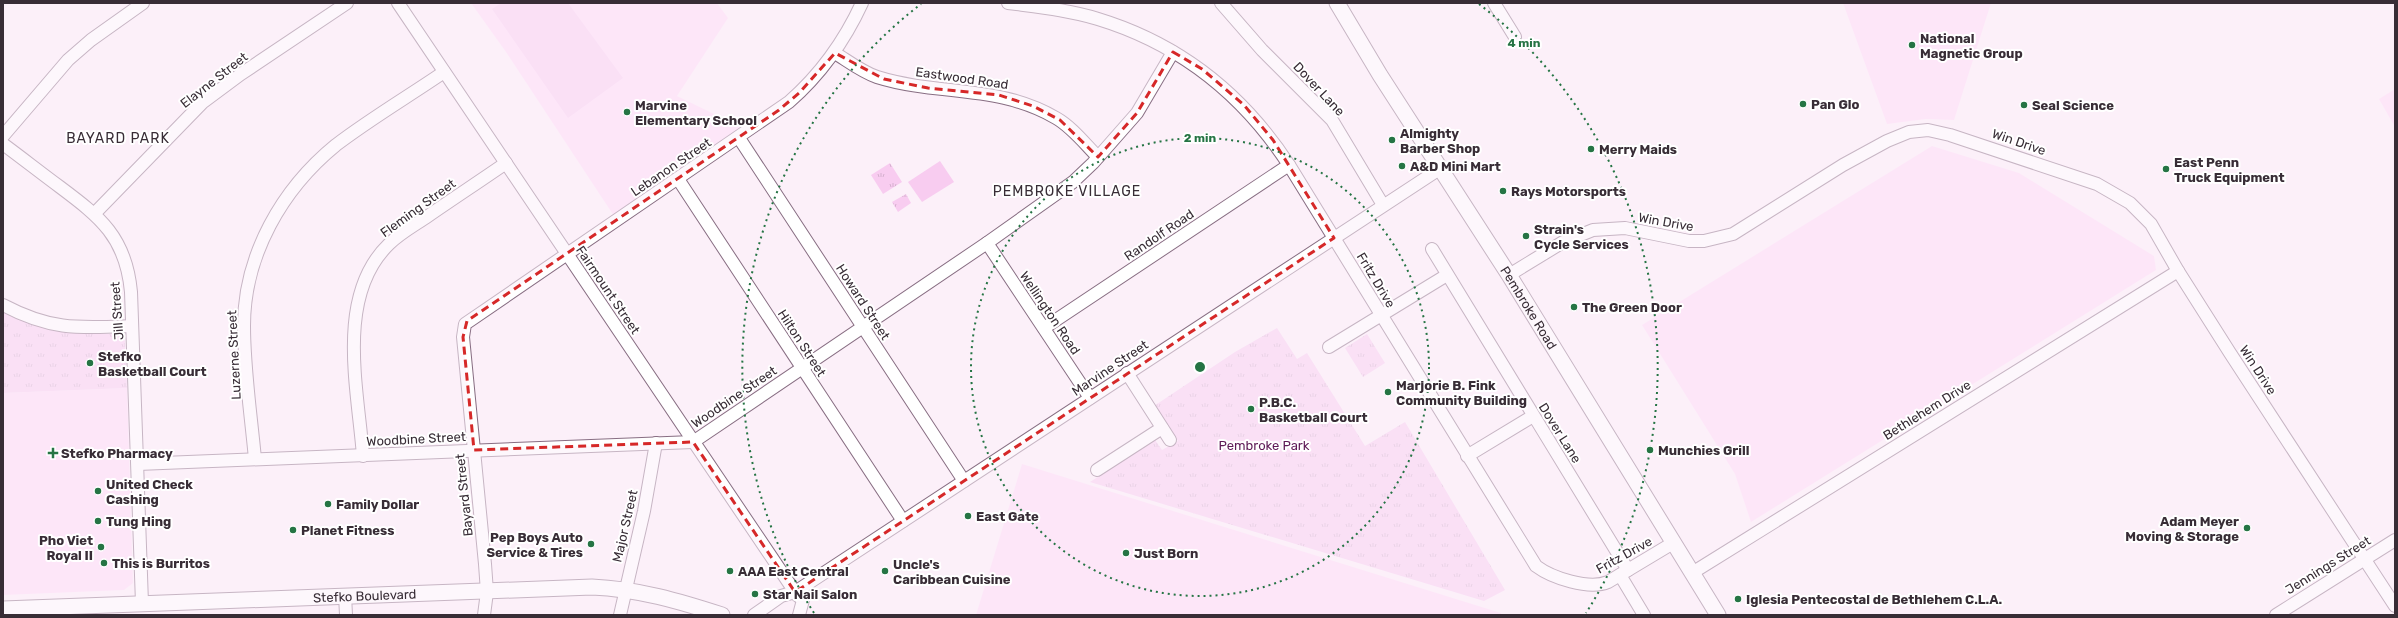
<svg xmlns="http://www.w3.org/2000/svg" width="2398" height="618" font-family="Rubik,sans-serif">
	<style>
		.built { fill: #ffdaf7 }
		.green { fill: #f8ccf0 }
		.park { fill: url(#park-tufts) }
		.lines { fill: none; stroke-linecap: round; stroke-linejoin: round }
		.minor-casing { stroke: #886e83; stroke-width: 14 }
		.major-casing { stroke: #886e83; stroke-width: 17 }
		.minor { stroke: #fff; stroke-width: 12 }
		.major { stroke: #fff; stroke-width: 15 }
		.marked { fill: none; stroke: #d62828; stroke-width: 3; stroke-dasharray: 8 5; stroke-linejoin: round }
		.ring { fill: none; stroke: #257444; stroke-width: 2; stroke-dasharray: 2 4 }
		.poi-dot { fill: #257444; stroke: #fff; stroke-width: 1.5 }
		.labels { text-anchor: middle; dominant-baseline: central; stroke-width: 4; stroke-linejoin: round; paint-order: stroke }
		.poi-label { font-size: 13px; font-weight: bold; fill: #382d36; stroke: #fff; text-anchor: start }
		.street-label { font-size: 13px; fill: #382d36; stroke: #fff }
		.park-label { font-size: 13px; fill: #5f1a57; stroke: #fff }
		.neighbourhood-label { font-size: 14px; letter-spacing: 1px; fill: #382d36; stroke: #fff }
		.centre { fill: #257444; stroke: #fff; stroke-width: 2 }
		.ring-label { font-size: 12px; text-anchor: middle; font-weight: bold; fill: #257444; stroke: #fff; stroke-width: 4; stroke-linejoin: round; paint-order: stroke }
	</style>
	<defs>
		<pattern id="park-tufts" width="24" height="20" patternUnits="userSpaceOnUse"><rect width="24" height="20" fill="#f8ccf0"/><path d="M3 7l-1-3M5 7V3M7 7l1-3M15 17l-1-3M17 17v-4M19 17l1-3" fill="none" stroke="#d5b0ce"/></pattern>
	</defs>
	<rect width="100%" height="100%" fill="#fcf0f9"/>
	<g class="built">
		<polygon points="471,3 717,3 728,18 677,96 743,128 614,216 506,52"/>
		<polygon points="1843,3 1991,3 1954,120 1926,119 1887,124"/>
		<polygon points="2395,89 2395,127 2379,99"/>
		<polygon points="1932,146 2019,173 2154,256 2156,270 1751,522 1735,474 1642,325"/>
		<polygon points="127,388 133,583 124,590 3,595 3,393"/>
		<polygon points="1022,464 1501,613 1501,615 976,615"/>
	</g>
	<g class="green">
		<polygon points="501,3 568,3 623,78 568,118 492,9"/>
		<polygon points="940,161 954,182 922,202 908,182"/>
	</g>
	<g class="park">
		<polygon points="890,163 902,182 883,194 871,175"/>
		<polygon points="906,194 911,203 898,212 892,202"/>
		<polygon points="3,312 51,330 84,334 120,334 125,341 127,388 3,393"/>
		<polygon points="1277,328 1297,359 1307,353 1365,446 1405,422 1505,590 1484,601 1090,482 1155,440 1162,450 1178,441 1154,406 1235,352"/>
		<polygon points="1367,334 1385,363 1363,377 1345,348"/>
	</g>
	<g class="lines">
		<defs>
			<g id="minor">
				<polyline points="398,3 797,595 803,600 799,615"/>
				<path d="M 1008,3 C 1038,7 1069,10 1098,19 C 1180,44 1242,93 1289,165 L 1536,566 C 1552,578 1589,590 1608,582 L 1673,543"/>
				<polyline points="1221,3 1262,50 1332,120 1383,205"/>
				<polyline points="1494,3 1515,37"/>
				<path d="M 835,53 C 848,61 862,72 877,77 C 938,96 998,84 1056,118 C 1072,127 1085,144 1098,157"/>
				<polyline points="3,136 68,60 91,40 143,3"/>
				<polyline points="739,138 964,481"/>
				<path d="M 3,144 C 22,158 41,173 60,187 C 100,217 126,237 131,292 L 142,603"/>
				<polyline points="678,179 903,521"/>
				<polyline points="95,213 202,103 241,74 347,3"/>
				<polyline points="987,243 1090,398"/>
				<polyline points="1432,249 1628,570"/>
				<polyline points="1509,275 1563,242 1593,230 1625,228 1689,241 1704,241 1733,234 1843,165 1887,141 1909,132 1928,130 1950,135 2097,184 2130,203 2151,224 2178,271 2230,353 2395,606"/>
				<path d="M 3,305 C 52,331 80,328 132,326"/>
				<polyline points="1044,328 1289,165"/>
				<polyline points="1329,347 1447,275"/>
				<polyline points="1127,373 1170,440"/>
				<path d="M 363,456 C 358,389 335,296 389,244 C 400,233 415,225 428,216 C 454,198 480,181 506,163"/>
				<polyline points="1467,456 1533,416"/>
				<path d="M 255,459 C 251,415 244,370 244,326 C 244,255 282,189 336,145 C 370,119 409,96 444,72"/>
				<polyline points="138,464 693,442 987,243 1073,182 1093,163 1137,113 1173,52"/>
				<polyline points="1097,470 1162,428"/>
				<polyline points="1692,573 2178,271"/>
				<polyline points="1620,575 1644,615"/>
				<polyline points="345,595 346,615"/>
				<path d="M 484,615 L 487,592 L 485,564 L 463,337 L 465,324 L 789,102 C 821,74 844,42 862,3"/>
				<polyline points="620,615 644,511 656,443"/>
				<polyline points="754,615 781,596 795,592 1441,168"/>
				<polyline points="2276,615 2395,540"/>
			</g>
			<g id="major">
				<path id="s1" d="M 1337,3 L 1380,75 L 1509,275 L 1718,615"/>
				<path id="s2" d="M 3,609 L 592,587 C 638,589 679,601 722,615"/>
			</g>
		</defs>
		<use href="#minor" class="minor-casing"/>
		<use href="#major" class="major-casing"/>
		<use href="#minor" class="minor"/>
		<use href="#major" class="major"/>
	</g>
	<path d="M0 0H2398V618H0ZM 1173,52 L 1202,69 L 1244,105 L 1273,140 L 1334,238 L 795,592 L 693,442 L 474,450 L 463,337 L 467,321 L 779,110 L 799,93 L 835,53 L 884,79 L 928,88 L 999,95 L 1033,106 L 1060,120 L 1098,157 L 1137,113 Z" fill="#fcf0f9" fill-opacity=".55" fill-rule="evenodd"/>
	<path class="marked" d="M 1173,52 L 1202,69 L 1244,105 L 1273,140 L 1334,238 L 795,592 L 693,442 L 474,450 L 463,337 L 467,321 L 779,110 L 799,93 L 835,53 L 884,79 L 928,88 L 999,95 L 1033,106 L 1060,120 L 1098,157 L 1137,113 Z"/>
	<g class="ring">
		<circle cx="1200" cy="367" r="229"/>
		<path d="M814 613A458 458 0 0 1 921 4M1479 4A458 458 0 0 1 1586 613"/>
	</g>
	<g class="poi-dot">
		<circle cx="1912" cy="45" r="4"/>
		<circle cx="1803" cy="104" r="4"/>
		<circle cx="2024" cy="105" r="4"/>
		<circle cx="627" cy="112" r="4"/>
		<circle cx="1392" cy="140" r="4"/>
		<circle cx="1591" cy="149" r="4"/>
		<circle cx="1402" cy="166" r="4"/>
		<circle cx="2166" cy="169" r="4"/>
		<circle cx="1503" cy="191" r="4"/>
		<circle cx="1526" cy="236" r="4"/>
		<circle cx="1574" cy="307" r="4"/>
		<circle cx="90" cy="363" r="4"/>
		<circle cx="1388" cy="392" r="4"/>
		<circle cx="1251" cy="409" r="4"/>
		<circle cx="1650" cy="450" r="4"/>
		<path d="M51 447h4v4h4v4h-4v4h-4v-4h-4v-4h4z"/>
		<circle cx="98" cy="491" r="4"/>
		<circle cx="328" cy="504" r="4"/>
		<circle cx="968" cy="516" r="4"/>
		<circle cx="98" cy="521" r="4"/>
		<circle cx="2247" cy="528" r="4"/>
		<circle cx="293" cy="530" r="4"/>
		<circle cx="591" cy="544" r="4"/>
		<circle cx="101" cy="547" r="4"/>
		<circle cx="1126" cy="553" r="4"/>
		<circle cx="104" cy="563" r="4"/>
		<circle cx="730" cy="571" r="4"/>
		<circle cx="885" cy="571" r="4"/>
		<circle cx="755" cy="594" r="4"/>
		<circle cx="1738" cy="599" r="4"/>
	</g>
	<g class="labels">
		<g class="poi-label">
			<text x="1920" y="38">National<tspan x="1920" dy="15">Magnetic Group</tspan></text>
			<text x="1811" y="104">Pan Glo</text>
			<text x="635" y="105">Marvine<tspan x="635" dy="15">Elementary School</tspan></text>
			<text x="2032" y="105">Seal Science</text>
			<text x="1400" y="133">Almighty<tspan x="1400" dy="15">Barber Shop</tspan></text>
			<text x="1599" y="149">Merry Maids</text>
			<text x="2174" y="162">East Penn<tspan x="2174" dy="15">Truck Equipment</tspan></text>
			<text x="1410" y="166">A&amp;D Mini Mart</text>
			<text x="1511" y="191">Rays Motorsports</text>
			<text x="1534" y="229">Strain's<tspan x="1534" dy="15">Cycle Services</tspan></text>
			<text x="1582" y="307">The Green Door</text>
			<text x="98" y="356">Stefko<tspan x="98" dy="15">Basketball Court</tspan></text>
			<text x="1396" y="385">Marjorie B. Fink<tspan x="1396" dy="15">Community Building</tspan></text>
			<text x="1259" y="402">P.B.C.<tspan x="1259" dy="15">Basketball Court</tspan></text>
			<text x="1658" y="450">Munchies Grill</text>
			<text x="61" y="453">Stefko Pharmacy</text>
			<text x="106" y="484">United Check<tspan x="106" dy="15">Cashing</tspan></text>
			<text x="336" y="504">Family Dollar</text>
			<text x="976" y="516">East Gate</text>
			<text x="106" y="521">Tung Hing</text>
			<text x="2239" y="521" text-anchor="end">Adam Meyer<tspan x="2239" dy="15">Moving &amp; Storage</tspan></text>
			<text x="301" y="530">Planet Fitness</text>
			<text x="583" y="537" text-anchor="end">Pep Boys Auto<tspan x="583" dy="15">Service &amp; Tires</tspan></text>
			<text x="93" y="540" text-anchor="end">Pho Viet<tspan x="93" dy="15">Royal II</tspan></text>
			<text x="1134" y="553">Just Born</text>
			<text x="112" y="563">This is Burritos</text>
			<text x="893" y="564">Uncle's<tspan x="893" dy="15">Caribbean Cuisine</tspan></text>
			<text x="738" y="571">AAA East Central</text>
			<text x="763" y="594">Star Nail Salon</text>
			<text x="1746" y="599">Iglesia Pentecostal de Bethlehem C.L.A.</text>
		</g>
		<g class="street-label">
			<text transform="translate(962 78) rotate(8)">Eastwood Road</text>
			<text transform="translate(214 80) rotate(-38)">Elayne Street</text>
			<text transform="translate(1319 89) rotate(47)">Dover Lane</text>
			<text transform="translate(2019 142) rotate(19)">Win Drive</text>
			<text transform="translate(671 167) rotate(-34)">Lebanon Street</text>
			<text transform="translate(418 208) rotate(-36)">Fleming Street</text>
			<text transform="translate(1666 222) rotate(10)">Win Drive</text>
			<text transform="translate(1159 235) rotate(-34)">Randolf Road</text>
			<text transform="translate(1376 280) rotate(59)">Fritz Drive</text>
			<text transform="translate(608 290) rotate(56)">Fairmount Street</text>
			<text transform="translate(863 302) rotate(57)">Howard Street</text>
			<text stroke="none"><textPath href="#s1" startOffset="360">Pembroke Road</textPath></text>
			<text transform="translate(117 311) rotate(-94)">Jill Street</text>
			<text transform="translate(1050 313) rotate(56)">Wellington Road</text>
			<text transform="translate(802 343) rotate(57)">Hilton Street</text>
			<text transform="translate(234 355) rotate(-93)">Luzerne Street</text>
			<text transform="translate(1110 368) rotate(-34)">Marvine Street</text>
			<text transform="translate(2258 370) rotate(57)">Win Drive</text>
			<text transform="translate(734 397) rotate(-34)">Woodbine Street</text>
			<text transform="translate(1927 410) rotate(-32)">Bethlehem Drive</text>
			<text transform="translate(1560 433) rotate(58)">Dover Lane</text>
			<text transform="translate(416 439) rotate(-3)">Woodbine Street</text>
			<text transform="translate(464 495) rotate(-96)">Bayard Street</text>
			<text transform="translate(625 526) rotate(-77)">Major Street</text>
			<text transform="translate(1624 555) rotate(-29)">Fritz Drive</text>
			<text transform="translate(2328 565) rotate(-32)">Jennings Street</text>
			<text stroke="none"><textPath href="#s2" startOffset="362">Stefko Boulevard</textPath></text>
		</g>
		<g class="park-label">
			<text x="1264" y="445">Pembroke Park</text>
		</g>
		<g class="neighbourhood-label">
			<text x="118" y="138">BAYARD PARK</text>
			<text x="1067" y="191">PEMBROKE VILLAGE</text>
		</g>
	</g>
	<circle cx="1200" cy="367" r="6" class="centre"/>
	<g class="ring-label">
		<text x="1524" y="47">4 min</text>
		<text x="1200" y="142">2 min</text>
	</g>
	<rect width="2398" height="618" fill="none" stroke="#382d36" stroke-width="8"/>
</svg>
